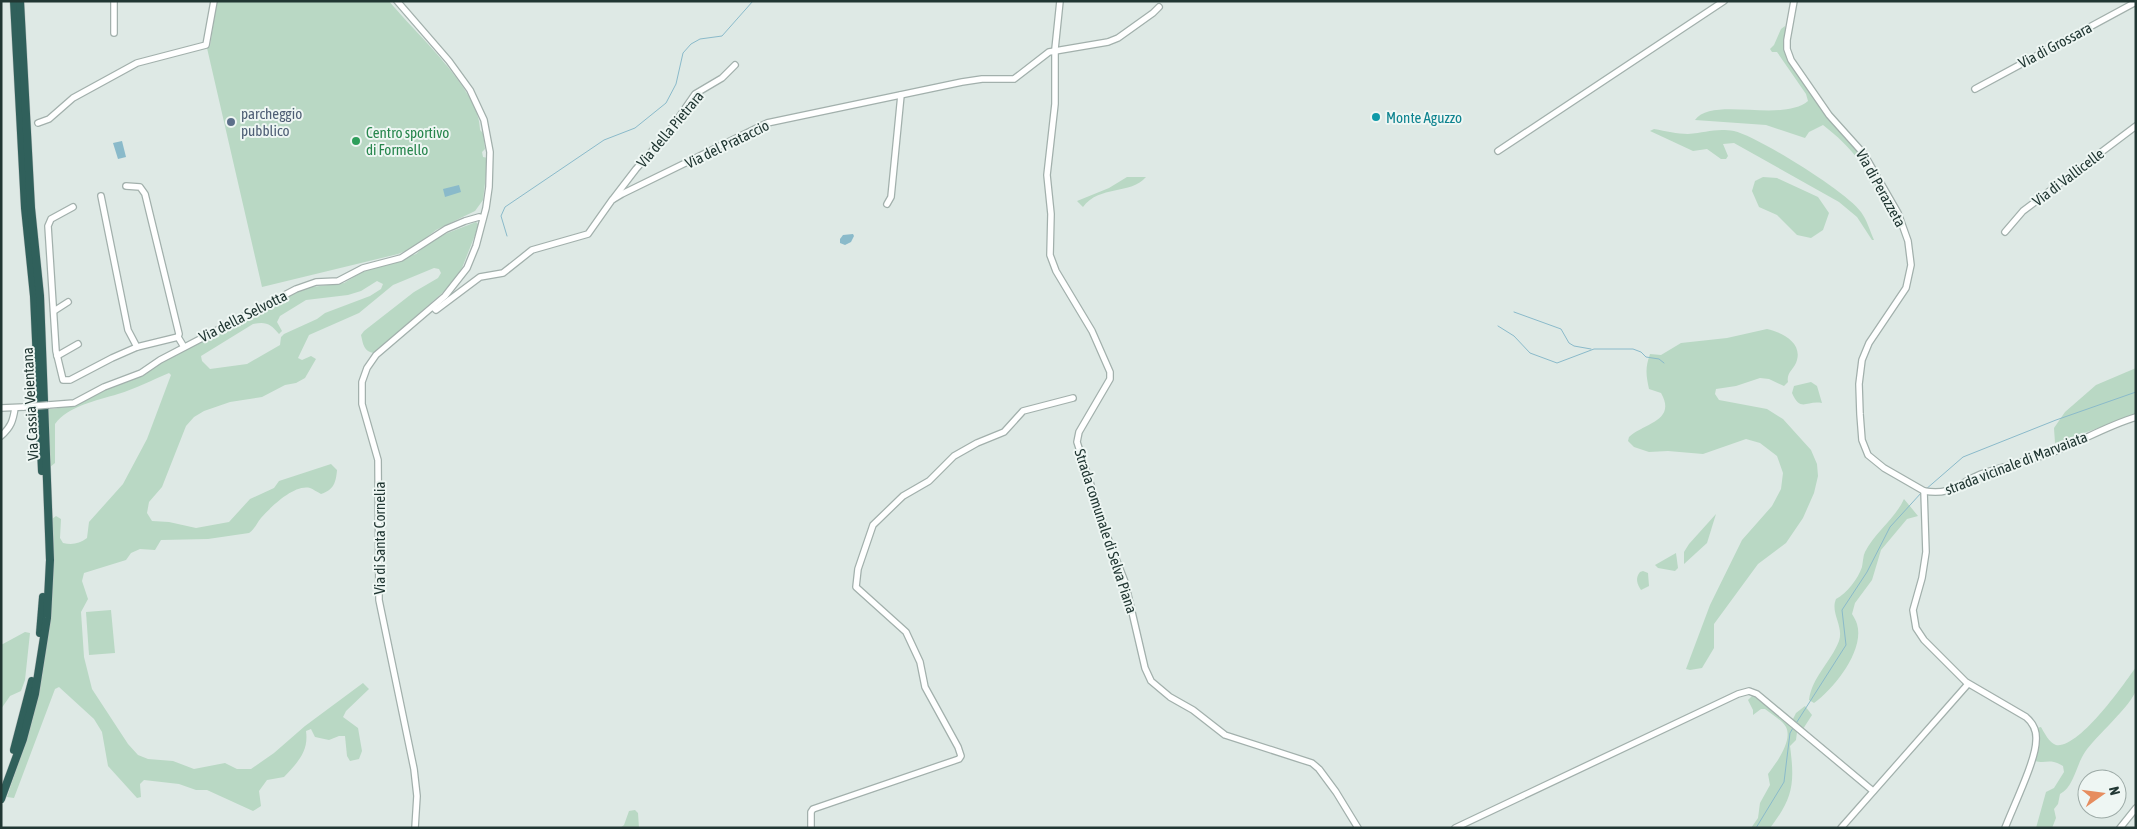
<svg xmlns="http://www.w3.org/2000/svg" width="2137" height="829" font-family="'Asap Condensed',sans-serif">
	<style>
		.green { fill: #b9d8c4; fill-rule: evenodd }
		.water { fill: #8abaca }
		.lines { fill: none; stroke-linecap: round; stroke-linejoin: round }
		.stream { stroke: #8abaca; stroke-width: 1 }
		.minor-casing { stroke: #a2b0ac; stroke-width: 8 }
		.highway-casing { stroke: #bcc3c2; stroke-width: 9 }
		.minor { stroke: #fff; stroke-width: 5.5 }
		.highway { stroke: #30605b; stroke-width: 8 }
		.minor-bridge-casing { stroke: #a2b0ac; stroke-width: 8; stroke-linecap: butt }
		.minor-bridge { stroke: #fff; stroke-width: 5.5 }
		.culture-dot { fill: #0f9aa8; stroke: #eef6f3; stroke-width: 2 }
		.service-dot { fill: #5c6f8a; stroke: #eef6f3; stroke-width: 2 }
		.leisure-dot { fill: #2e9e5b; stroke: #eef6f3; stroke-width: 2 }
		.labels { text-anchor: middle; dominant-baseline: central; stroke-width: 4; stroke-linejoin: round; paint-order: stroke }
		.street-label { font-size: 15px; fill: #213733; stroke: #eef6f3 }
		.service-label { font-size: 15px; fill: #4e5e75; stroke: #eef6f3; text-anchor: start }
		.culture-label { font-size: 15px; fill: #0d838f; stroke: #eef6f3; text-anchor: start }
		.leisure-label { font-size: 15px; fill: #27864d; stroke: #eef6f3; text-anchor: start }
	</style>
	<rect width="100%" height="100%" fill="#dee9e5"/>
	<g class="green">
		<path d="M 217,1 L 389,1 C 414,32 481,91 480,130 L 483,133 L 485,149 L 482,152 L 483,157 L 488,158 L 483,200 L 475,211 L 436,230 L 413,248 L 398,254 L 262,287 L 207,48 L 210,46 Z"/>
		<path d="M 1785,26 L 1787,55 L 1860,154 L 1885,197 L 1882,198 C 1863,165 1854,149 1823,125 L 1809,132 L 1805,138 L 1766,125 L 1695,120 C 1712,96 1782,123 1808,101 L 1806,94 L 1777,52 L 1772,52 L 1770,49 L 1774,45 L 1781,29 Z"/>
		<path d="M 1654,129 C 1666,131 1677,134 1688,134 C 1706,133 1714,128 1734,131 C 1757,136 1847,192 1861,212 C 1867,220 1870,231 1874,240 L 1872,240 L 1857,217 L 1839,202 L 1734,143 L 1723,144 L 1728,156 L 1726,159 L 1721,159 L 1707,149 L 1693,151 L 1650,131 Z"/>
		<path d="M 1127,177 L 1146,177 C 1131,195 1099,185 1083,207 L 1077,201 L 1109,188 Z"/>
		<polygon points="1763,177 1777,178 1818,197 1829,213 1823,230 1811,238 1797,235 1777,215 1759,207 1752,191 1755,181"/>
		<path d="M 476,222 L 479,225 L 462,268 L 449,287 L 374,353 C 364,352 363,344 361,335 L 364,331 L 414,292 L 438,278 L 441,273 L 439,269 L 434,268 L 393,285 L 359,313 L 309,335 L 298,358 L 302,360 L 311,356 L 316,359 L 305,378 L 296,383 L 285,385 L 262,397 L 230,402 L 204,411 L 194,417 L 186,426 L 162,487 L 149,502 L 147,513 L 152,521 L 169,522 L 196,528 L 229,522 L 250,499 L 274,488 L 279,481 L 331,464 L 337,470 C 336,482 334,490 321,494 C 317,492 313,489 310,488 C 294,484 271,507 261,518 C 256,524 255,529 249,533 L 208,539 L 161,540 L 155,550 L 140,549 L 131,553 L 126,560 L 84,573 L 82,581 L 88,599 L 81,612 L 84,657 L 92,689 L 128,744 L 138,755 L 148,759 L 173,761 L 194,769 L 225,763 L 237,769 L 251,769 L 274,753 L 305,726 L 363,683 L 369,689 L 346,711 L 343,717 L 358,728 L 362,751 L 359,759 L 350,761 L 347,756 L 345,736 L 339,736 L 329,740 L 315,737 L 311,729 L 306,731 C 309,752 297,763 284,777 L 267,780 L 259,791 L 261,806 L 253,811 L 207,790 L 196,790 L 179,784 L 144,780 L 140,784 L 141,797 L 137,798 L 108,766 L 102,732 L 94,719 L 59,687 L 55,689 L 14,798 L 7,797 L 32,722 L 42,677 L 50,619 L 53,580 L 52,519 L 56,516 L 61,519 L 60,538 L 63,543 C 72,545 79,544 87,538 L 89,522 L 123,484 L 147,439 L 171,375 L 169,373 C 152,380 135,389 118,394 C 98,400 68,406 55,424 L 55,463 L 50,467 L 46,409 C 68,409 85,401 103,389 L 304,288 L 344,283 L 362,272 L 416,254 L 426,245 L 445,234 ZM 377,281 L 383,284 L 381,289 L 370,296 L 325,313 L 317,319 L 284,334 L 281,337 L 280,345 L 247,364 L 210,369 L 202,361 L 201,356 L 253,324 C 266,321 271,324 279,334 L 282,331 L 277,322 L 280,316 L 306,300 L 348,295 L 361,291 Z"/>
		<path d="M 1767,329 C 1781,332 1802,342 1797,360 C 1795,369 1786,372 1788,382 L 1784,386 L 1769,379 L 1760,378 L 1736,386 L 1716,389 L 1715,394 L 1719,400 L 1767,409 L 1783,419 L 1811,450 L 1817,464 L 1818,476 L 1814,493 L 1803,518 L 1786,543 L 1758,564 L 1714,624 L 1714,648 L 1702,668 L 1690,670 L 1686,669 L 1710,605 L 1742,540 L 1772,506 L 1781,489 L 1783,473 L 1777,456 L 1760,443 L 1746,439 L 1703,454 L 1668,451 L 1649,452 L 1634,447 L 1628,441 L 1629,437 C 1644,423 1677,421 1661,393 L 1649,389 C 1646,375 1645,368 1650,354 L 1661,355 L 1681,343 L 1727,338 Z"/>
		<polygon points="2136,368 2136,415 2055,443 2054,428 2065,412 2096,385"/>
		<path d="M 1811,382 L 1817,386 L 1822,403 C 1806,400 1801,413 1792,393 L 1794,386 Z"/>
		<path d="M 1904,499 L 1918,516 L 1907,519 L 1881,550 L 1872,580 L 1855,603 L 1852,614 C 1854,617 1856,621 1857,624 C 1865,650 1834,689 1814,703 L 1809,700 C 1812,677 1831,662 1839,641 C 1844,626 1830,613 1836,599 C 1847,593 1858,579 1862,567 C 1863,562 1863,556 1865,552 C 1875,532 1895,519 1904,499 Z"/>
		<polygon points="1716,514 1707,543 1684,564 1684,552 1689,544"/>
		<polygon points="1676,553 1678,568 1675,571 1658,568 1655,565"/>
		<path d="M 1643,571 L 1648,573 L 1649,586 L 1641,590 C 1637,584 1635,578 1640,572 Z"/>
		<polygon points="111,610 115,653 89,655 86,612"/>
		<polygon points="25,632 30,633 25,680 21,691 10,696 1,709 1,645"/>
		<path d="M 2136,667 C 2136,674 2137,684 2136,690 C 2132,705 2095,737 2085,752 C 2076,765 2074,787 2060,794 L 2058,804 L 2054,809 L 2056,818 L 2052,828 L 2036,828 L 2046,792 L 2054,788 L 2064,772 L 2063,766 C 2050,758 2046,764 2035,761 L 2039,744 L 2037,728 L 2041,727 C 2044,732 2049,743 2056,745 C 2079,749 2124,684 2136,667 Z"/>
		<path d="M 1752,696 L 1757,696 L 1797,732 L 1796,740 L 1790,746 C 1795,784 1793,798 1770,828 L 1751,828 L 1758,818 L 1760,803 L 1770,785 L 1768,774 C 1776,763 1793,741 1786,727 C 1782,720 1771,714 1765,709 L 1761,709 L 1753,715 L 1753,710 L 1748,700 Z"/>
		<polygon points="1805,706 1812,715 1803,729 1793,719 1796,713"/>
		<polygon points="635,810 638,813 639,828 620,828 624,825 629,811"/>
	</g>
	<g class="water">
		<polygon points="122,141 126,157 118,159 113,143"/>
		<polygon points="459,185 461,192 445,197 443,189"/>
		<polygon points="853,234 854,236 851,242 845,245 840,243 840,239 843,235"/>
	</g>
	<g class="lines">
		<g class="stream">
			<polyline points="507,236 501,216 505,207 604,140 635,128 666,103 676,84 683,53 691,44 700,39 722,36 753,1"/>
			<polyline points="1514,312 1561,329 1569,343 1574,346 1591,349"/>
			<polyline points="1498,326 1514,336 1530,353 1557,363 1594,349 1633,349 1641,352 1646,357 1659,359 1664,363"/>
			<polyline points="1925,490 1963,457 2056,420 2136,392"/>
			<polyline points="1795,725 1846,645 1842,610 1867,572 1890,527 1922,492"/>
			<polyline points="1756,828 1784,782 1790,733 1793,728"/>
		</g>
		<defs>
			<g id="minor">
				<polyline points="397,1 449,61 470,90 484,120 490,152 489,187 486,208 476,246 467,268 445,296 376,355 367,368 362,382 362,404 378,460 379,600 414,769 417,796 415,828"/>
				<polyline points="1060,1 1055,49 1055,104 1047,175 1051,214 1050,255 1056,271 1092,331 1110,372 1110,379 1079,432 1077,442 1109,541 1125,582 1145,668 1151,681 1170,697 1193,710 1225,735 1312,763 1319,769 1336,792 1358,828"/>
				<path d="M 1794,1 L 1787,40 L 1787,49 L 1791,60 L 1829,115 L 1864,154 L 1898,213 L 1908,241 L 1911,265 L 1906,288 L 1869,343 L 1862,360 L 1859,384 L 1860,414 L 1862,440 L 1868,455 L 1884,468 L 1924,491 L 1926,552 L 1922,578 L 1913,610 L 1916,628 L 1924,640 L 1966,682 L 2026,717 C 2033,723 2037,731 2036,741 C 2036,760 2013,807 2005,828"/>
				<polyline points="114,33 114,1"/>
				<polyline points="1975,89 2136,2"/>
				<polyline points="38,123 49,119 73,98 137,63 206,45 214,1"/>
				<polyline points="1498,151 1724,1"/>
				<polyline points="126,186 140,187 145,194 179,334 178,337 184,347"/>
				<polyline points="101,196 128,330 137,347"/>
				<polyline points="613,199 636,169 668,133 695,94 722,78 735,65"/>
				<polyline points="887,204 891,197 901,95"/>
				<polyline points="73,207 51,219 48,226 56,351 63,380 70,380 112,358 137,347 178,337"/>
				<polyline points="2005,232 2023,211 2136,126"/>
				<polyline points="433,307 436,310 480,277 503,273 532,250 588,234 612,200 622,194 767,123 962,82 982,79 1014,79 1049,52 1108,42 1118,38 1153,13 1159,7"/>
				<polyline points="54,311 68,302"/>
				<polyline points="57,356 78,344"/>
				<polyline points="48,405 74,403 104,387 141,373 160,360 296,289 316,282 338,281 363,268 401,258 446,229 465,221 479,217 483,218"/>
				<polyline points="1,408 24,407"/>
				<path d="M 1,436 C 11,427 13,421 15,408"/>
				<path d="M 1924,491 C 1952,496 1958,483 1981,474 C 2004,466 2028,461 2051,453 C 2080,442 2106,426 2136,417"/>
				<polyline points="811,828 811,812 813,809 959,759 961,756 958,747 925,687 920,662 906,632 856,587 858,569 873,525 903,496 929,481 954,456 977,443 1004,432 1023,411 1073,398"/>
				<polyline points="1455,828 1738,694 1749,691 1757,694 1873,791"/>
				<polyline points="1841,828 1968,684"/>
				<polyline points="2120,828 2136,808"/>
			</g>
			<g id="highway">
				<polyline points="14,1 25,208 34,296 42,471"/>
				<polyline points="40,633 43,597"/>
				<polyline points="14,750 32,681"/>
				<polyline points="1,799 23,739 35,694 47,618 50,560 40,296 31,208 20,1"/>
			</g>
		</defs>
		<use href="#minor" class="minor-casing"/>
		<use href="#highway" class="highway-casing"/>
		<use href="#minor" class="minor"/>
		<use href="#highway" class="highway"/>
		<defs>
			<polyline id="minor-bridge" points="24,407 48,405"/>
		</defs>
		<use href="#minor-bridge" class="minor-bridge-casing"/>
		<use href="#minor-bridge" class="minor-bridge"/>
	</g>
	<circle class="culture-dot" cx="1376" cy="117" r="5"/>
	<circle class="service-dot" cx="231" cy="122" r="5"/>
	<circle class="leisure-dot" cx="356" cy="141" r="5"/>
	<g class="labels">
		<g class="street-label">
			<text transform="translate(2055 45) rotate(-28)">Via di Grossara</text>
			<text transform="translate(670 129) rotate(-50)">Via della Pietrara</text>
			<text transform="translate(727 144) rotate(-26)">Via del Prataccio</text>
			<text transform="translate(2068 177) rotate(-37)">Via di Vallicelle</text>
			<text transform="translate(1881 188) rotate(61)">Via di Perazzeta</text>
			<text transform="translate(243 316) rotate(-27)">Via della Selvotta</text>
			<text transform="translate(30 404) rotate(-93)">Via Cassia Veientana</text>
			<text transform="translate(2016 463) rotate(-21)">strada vicinale di Marvaiata</text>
			<text transform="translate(1106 531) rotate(72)">Strada comunale di Selva Piana</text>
			<text transform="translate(379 538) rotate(-90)">Via di Santa Cornelia</text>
		</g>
		<g class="service-label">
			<text x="241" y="113">parcheggio<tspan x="241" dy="17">pubblico</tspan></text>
		</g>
		<g class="culture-label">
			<text x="1386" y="117">Monte Aguzzo</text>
		</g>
		<g class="leisure-label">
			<text x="366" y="132">Centro sportivo<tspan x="366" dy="17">di Formello</tspan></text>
		</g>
	</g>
	<rect width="2137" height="829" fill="none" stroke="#213733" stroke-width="5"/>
	<g transform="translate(2102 794) rotate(76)"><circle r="24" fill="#eef6f3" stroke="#9caaa6"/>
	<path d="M0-4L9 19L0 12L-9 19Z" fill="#e68d5f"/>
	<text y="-8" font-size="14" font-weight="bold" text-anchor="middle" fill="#213733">N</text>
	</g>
</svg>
